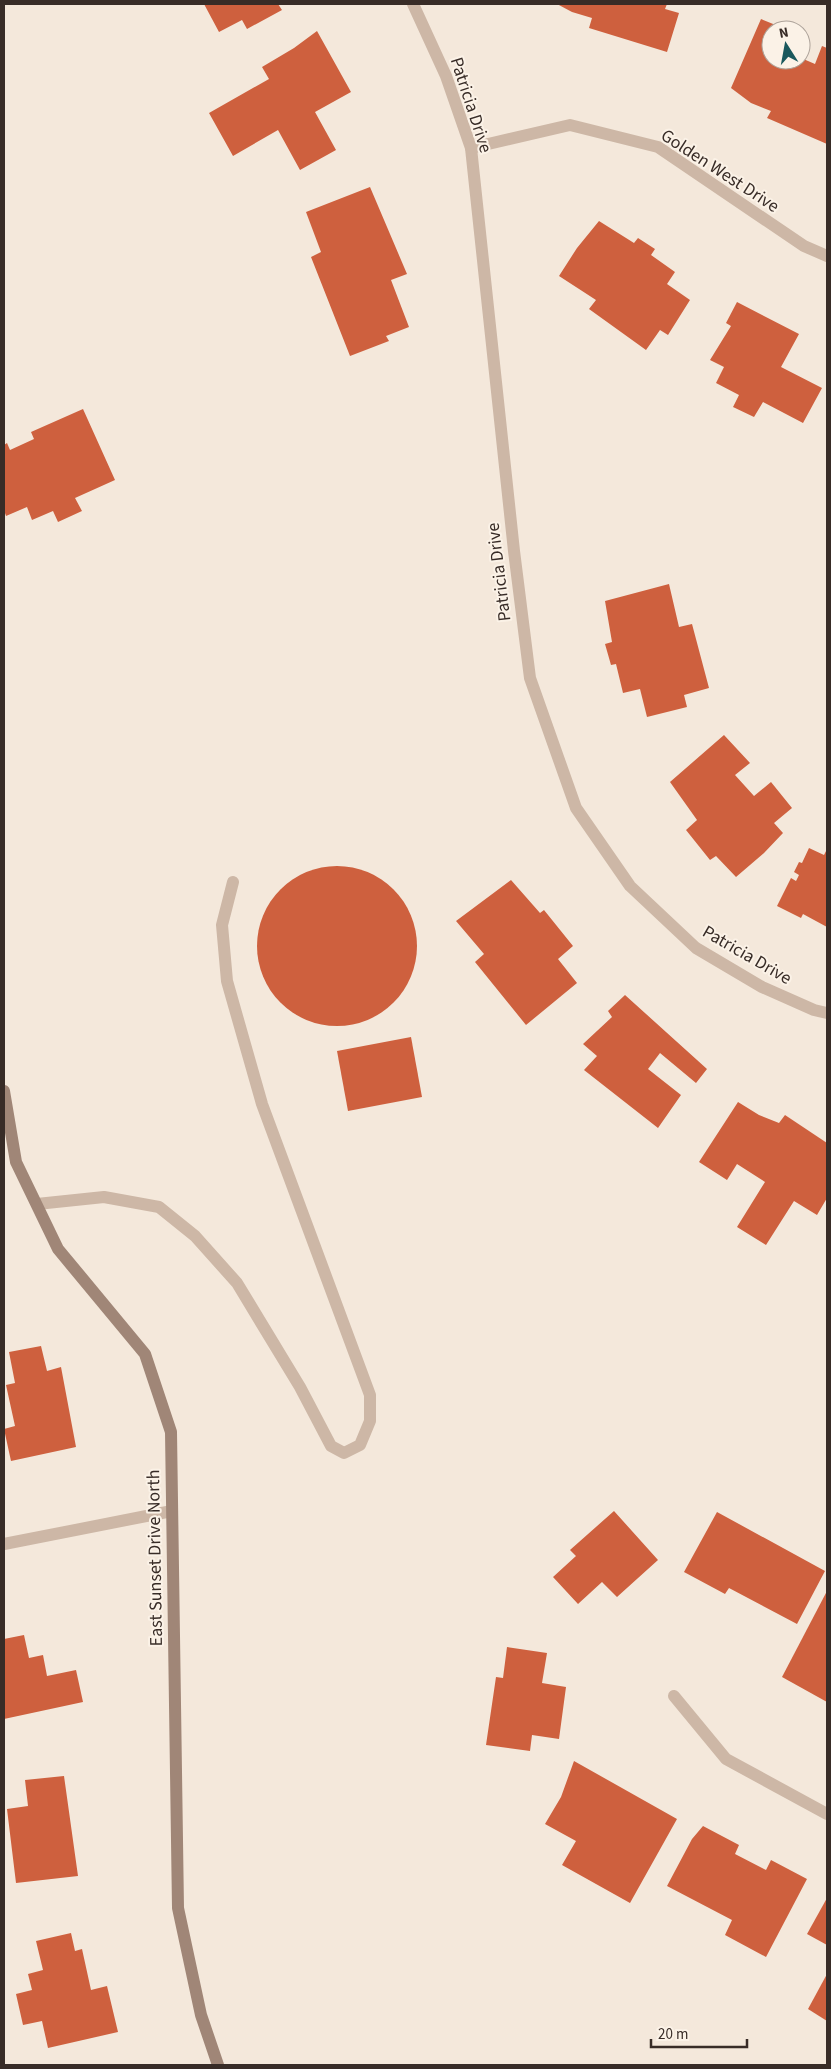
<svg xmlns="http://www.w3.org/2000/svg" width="831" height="2069" font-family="'Source Sans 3',sans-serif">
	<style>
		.building { fill: #ce603e }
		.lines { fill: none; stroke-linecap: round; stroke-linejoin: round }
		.lane { stroke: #cdb7a6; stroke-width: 12 }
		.street { stroke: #cdb7a6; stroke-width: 12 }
		.secondary { stroke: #a08677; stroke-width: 12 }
		.labels { text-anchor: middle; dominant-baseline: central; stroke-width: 4; stroke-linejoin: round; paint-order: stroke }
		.street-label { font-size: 18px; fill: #382c27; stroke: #fbf2e7 }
	</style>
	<rect width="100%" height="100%" fill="#f4e8db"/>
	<g class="building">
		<polygon points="204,4 278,4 282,10 247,29 242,20 219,32"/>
		<polygon points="557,4 667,4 665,9 679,13 667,52 589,28 592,18 572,12"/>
		<polygon points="761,19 788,30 771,30 771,60 801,60 801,58 815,64 822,46 827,48 827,144 767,118 771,111 751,103 731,88"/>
		<polygon points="317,31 351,92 315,112 336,150 300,170 278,130 233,156 209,113 269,79 262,67 294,48"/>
		<polygon points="370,187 407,274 391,280 409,327 386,336 389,341 350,356 311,257 321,252 306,212"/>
		<polygon points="599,221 634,243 638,238 655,249 651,255 675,272 667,284 690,300 668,335 660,330 646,350 589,309 596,300 559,276 577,248"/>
		<polygon points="737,302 799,334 781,367 822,388 803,423 763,402 754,417 733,407 739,395 716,383 724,367 710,360 731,326 726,323"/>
		<polygon points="83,409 115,480 75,498 82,511 58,522 53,511 32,520 27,507 6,516 4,510 4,445 7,443 10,450 34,439 31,432"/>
		<polygon points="669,584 679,627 692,624 709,688 684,695 687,707 647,717 640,689 623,693 616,664 611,665 605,644 612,642 605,601"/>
		<polygon points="724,735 750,763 735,775 754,796 771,782 792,808 774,823 783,833 764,853 736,877 716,856 710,860 686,830 697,820 670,782"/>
		<polygon points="809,848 824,855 827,849 827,927 803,914 801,918 777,906 791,878 796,881 799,875 794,872 799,862 802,863"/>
		<circle cx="337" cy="946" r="80"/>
		<polygon points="511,880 540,913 544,910 573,946 558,959 577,983 526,1025 475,962 484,954 456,921"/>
		<polygon points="625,995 707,1069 696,1083 660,1053 648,1069 681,1095 658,1128 584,1070 597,1056 583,1044 612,1017 608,1011"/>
		<polygon points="411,1037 422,1097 348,1111 337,1051"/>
		<polygon points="738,1102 759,1115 779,1123 785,1115 827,1143 827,1198 817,1215 794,1201 766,1245 737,1227 765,1182 737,1164 727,1180 699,1162"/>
		<polygon points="41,1346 47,1371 61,1367 76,1447 11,1461 4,1429 15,1426 6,1385 15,1383 9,1352"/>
		<polygon points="614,1511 658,1560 617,1597 602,1582 578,1604 553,1577 576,1556 570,1550"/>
		<polygon points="717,1512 825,1571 797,1624 729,1588 725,1594 684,1572"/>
		<polygon points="827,1591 827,1702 782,1677"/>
		<polygon points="24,1635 29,1658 43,1655 47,1676 76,1670 83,1702 4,1719 4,1639"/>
		<polygon points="507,1647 547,1653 542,1683 566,1687 559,1739 532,1735 530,1751 486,1745 496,1677 503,1678"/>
		<polygon points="574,1761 677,1819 630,1903 562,1865 576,1841 545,1824 561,1797"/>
		<polygon points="64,1776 78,1876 16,1883 7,1809 28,1806 25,1780"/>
		<polygon points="703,1826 739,1845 735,1854 766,1870 771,1860 807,1879 766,1957 725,1935 732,1920 667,1886 692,1839"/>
		<polygon points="827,1898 827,1945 807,1934"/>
		<polygon points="71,1933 75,1951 82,1949 91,1990 107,1986 118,2032 48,2048 42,2021 23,2025 16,1994 32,1990 28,1974 43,1970 36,1941"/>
		<polygon points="827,1974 827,2021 808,2009"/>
	</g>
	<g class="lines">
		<polyline class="lane" points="37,1204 104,1197 159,1207 195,1236 237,1283 300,1387 331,1446 344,1453 360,1445 370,1421 370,1395 262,1104 227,981 222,925 233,882"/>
		<g class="street">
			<polyline points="413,4 446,76 471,148 514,551 530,678 576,808 630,886 696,948 762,987 814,1010 827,1013"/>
			<polyline points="471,148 570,125 658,147 804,246 827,256"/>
			<polyline points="4,1544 172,1511"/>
			<polyline points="674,1696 726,1759 827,1814"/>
		</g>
		<polyline class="secondary" points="4,1091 16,1162 58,1249 145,1354 171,1432 178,1908 201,2015 218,2065"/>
	</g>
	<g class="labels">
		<g class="street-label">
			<text transform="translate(471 105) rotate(72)">Patricia Drive</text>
			<text transform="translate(720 171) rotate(33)">Golden West Drive</text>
			<text transform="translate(499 572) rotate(-97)">Patricia Drive</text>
			<text transform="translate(747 955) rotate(30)">Patricia Drive</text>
			<text transform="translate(155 1558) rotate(-91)">East Sunset Drive North</text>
		</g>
	</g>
	<rect width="831" height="2069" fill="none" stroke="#382c27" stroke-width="10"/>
	<g transform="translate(786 45) rotate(349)"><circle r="24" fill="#fbf2e7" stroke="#ada39a"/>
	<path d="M0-4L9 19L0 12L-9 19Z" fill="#1a585c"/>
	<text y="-8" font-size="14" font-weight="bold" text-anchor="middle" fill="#382c27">N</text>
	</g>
	<path d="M651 2039v8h96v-8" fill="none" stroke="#382c27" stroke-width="2.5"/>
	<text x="658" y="2039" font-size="15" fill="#382c27" stroke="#fbf2e7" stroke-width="4" paint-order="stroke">20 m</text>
</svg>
